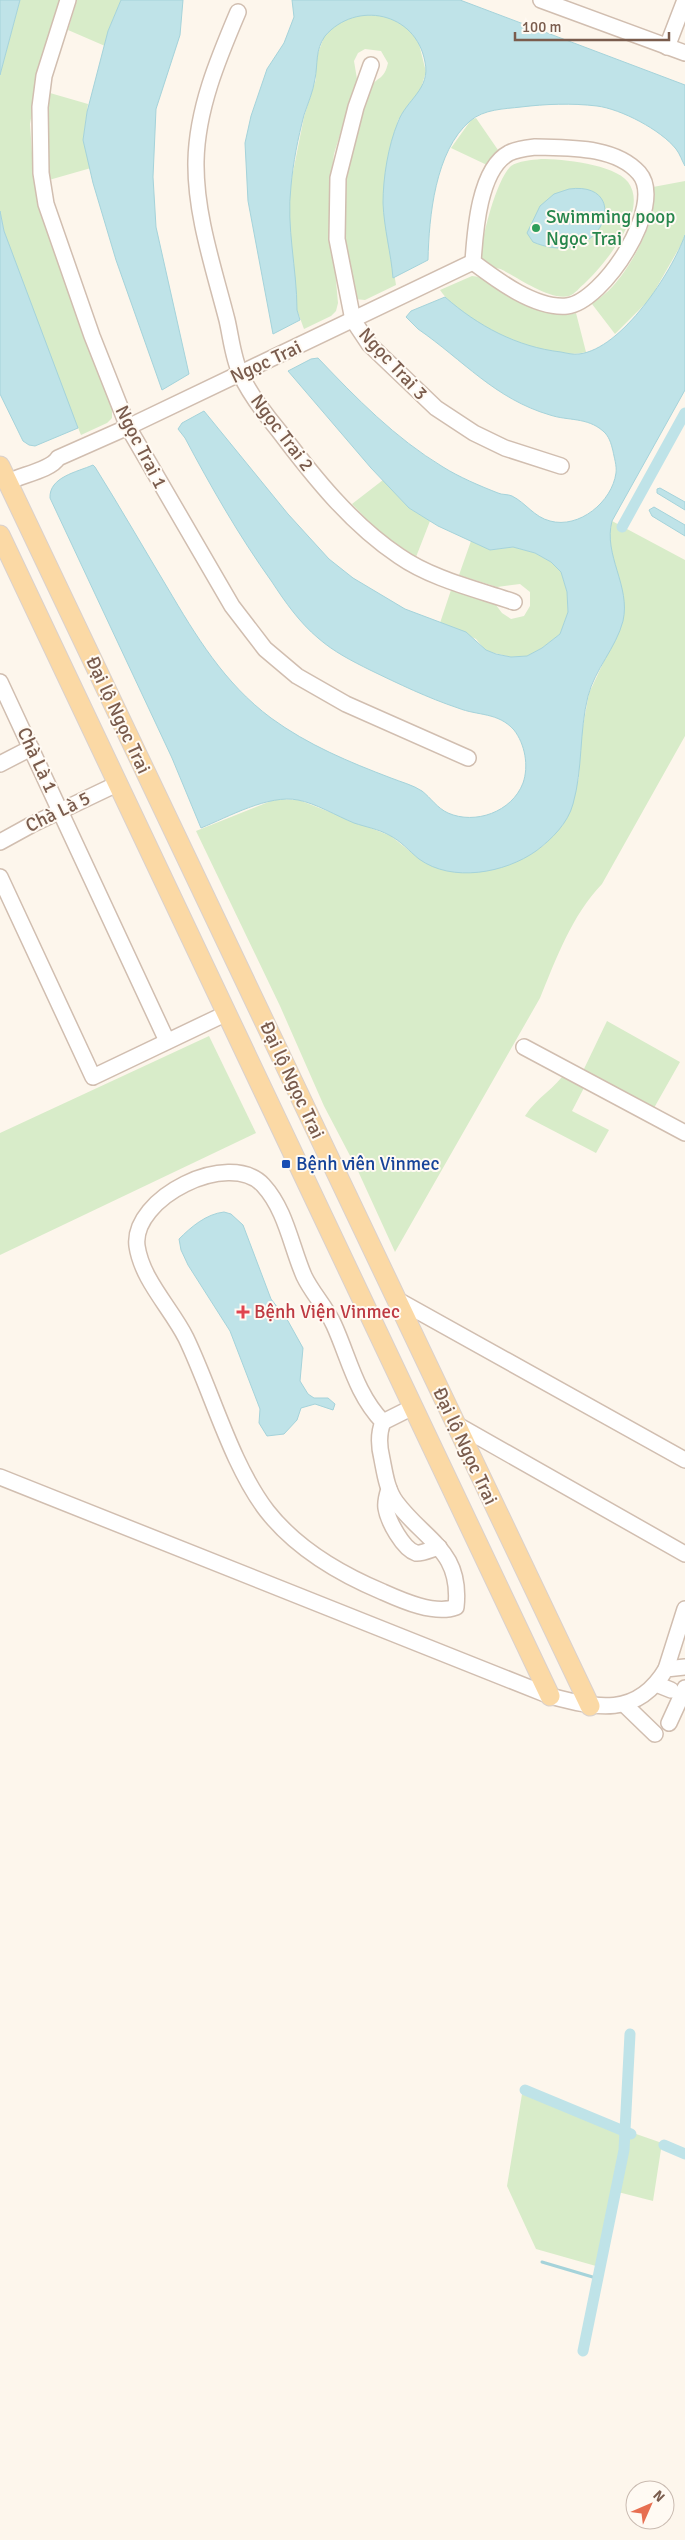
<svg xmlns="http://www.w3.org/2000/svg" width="685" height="2540" font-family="Signika,sans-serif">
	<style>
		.green { fill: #d8ecc9 }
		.water { fill: #bfe3e8; stroke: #a5d3da }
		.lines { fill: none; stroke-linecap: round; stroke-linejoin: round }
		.stream { stroke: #a5d3da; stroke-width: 3 }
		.canal { stroke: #bfe3e8; stroke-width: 11 }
		.minor-casing { stroke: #d1beb0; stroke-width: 18 }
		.major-casing { stroke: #dad1cd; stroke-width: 21 }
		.minor { stroke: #fff; stroke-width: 15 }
		.major { stroke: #fbd9a5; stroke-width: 19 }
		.leisure-dot { fill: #2e9e5b; stroke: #fffaf3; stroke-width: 2 }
		.transit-dot { fill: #1a4fb4; stroke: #fffaf3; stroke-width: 2 }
		.health-dot { fill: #e0444e; stroke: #fffaf3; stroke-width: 2 }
		.labels { text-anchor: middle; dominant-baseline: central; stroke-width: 4; stroke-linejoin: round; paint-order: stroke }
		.leisure-label { font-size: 19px; fill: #27864d; stroke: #fffaf3; text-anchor: start }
		.street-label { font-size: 19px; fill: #7a5c4d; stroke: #fffaf3 }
		.transit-label { font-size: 19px; fill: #164399; stroke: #fffaf3; text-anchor: start }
		.health-label { font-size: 19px; fill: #be3a42; stroke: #fffaf3; text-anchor: start }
	</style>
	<rect width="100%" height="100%" fill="#fdf6ec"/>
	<g class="green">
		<polygon points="20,0 61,0 39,73 30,124 34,182 43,218 112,409 112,418 107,423 81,435 60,384 4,231 0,211 0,75"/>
		<polygon points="77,0 121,0 108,31 105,46 68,30"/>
		<path d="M 374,10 L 402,21 L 410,29 L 419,44 L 426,72 L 420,91 L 398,120 L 383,203 L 396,285 L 365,300 L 354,299 L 350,296 C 345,242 337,185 354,133 C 359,118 364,100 371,87 C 377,76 384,81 388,63 L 381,51 L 365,49 L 358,53 L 354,61 L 357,79 L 334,154 L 330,186 L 332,237 L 338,303 L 336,311 L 331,316 L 304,329 L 297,310 L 289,220 L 290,187 L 304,117 L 316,79 L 316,59 L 325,34 L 339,21 L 353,13 Z"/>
		<polygon points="50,93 88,104 83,140 91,168 49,180 46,121"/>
		<polygon points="476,118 498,150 487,165 451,148 471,120"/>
		<path d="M 541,159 C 562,159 614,164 628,182 C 650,211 604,265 584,284 C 580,287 575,294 569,296 C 552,301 521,280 506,272 C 496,265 493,272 481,257 C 481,238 497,178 511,166 C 518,161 532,160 541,159 Z"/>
		<path d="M 685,181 L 685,235 L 682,243 L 650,299 L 615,334 L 592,304 C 599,298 607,293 613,286 C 632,265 660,216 653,187 Z"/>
		<path d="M 472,276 C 499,278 547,324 576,313 L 586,352 C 546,363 462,323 440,290 Z"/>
		<polygon points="383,480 409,508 430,521 416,557 379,532 352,504"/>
		<path d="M 612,521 L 685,560 L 685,736 L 602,884 C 572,915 556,959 540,998 L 395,1252 L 358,1171 L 324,1106 L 280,1006 L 196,831 L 276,799 L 299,800 L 391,836 L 418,858 L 442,869 L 475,872 L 500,868 L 530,855 L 544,845 L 563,825 L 579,778 L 580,743 L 589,693 L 623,621 L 621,586 L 609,547 L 609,533 Z"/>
		<polygon points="471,541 490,550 513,547 535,553 551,562 561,572 567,592 568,612 560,634 542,648 527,656 511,657 486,651 476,639 440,623 452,587 493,601 502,613 511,619 524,616 530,606 530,592 520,584 497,587 459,575"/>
		<path d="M 607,1021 L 680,1062 L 650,1115 L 588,1080 L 572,1111 L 609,1130 L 596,1153 L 525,1116 C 537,1097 555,1089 567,1070 L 583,1071 Z"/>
		<polygon points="209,1036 256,1133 0,1255 0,1133"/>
		<polygon points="523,2088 596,2120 662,2143 653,2201 618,2192 603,2268 536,2249 507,2186"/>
	</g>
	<g class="water">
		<polygon points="0,0 20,0 0,75"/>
		<polygon points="121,0 183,0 180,35 156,109 153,177 156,227 189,374 162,390 116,260 93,183 83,140 87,112 108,31"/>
		<path d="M 292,0 L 460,0 L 685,85 L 685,166 C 682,161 680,154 676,149 C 661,130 621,109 597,106 C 572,103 545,104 521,107 C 504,109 484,109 470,121 C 435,151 429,217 428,260 L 393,278 C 391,253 384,229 383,203 C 383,178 388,146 398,122 C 406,100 431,89 425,62 C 416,12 356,0 325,36 C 315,50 318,64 315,79 C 313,92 308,103 304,115 C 298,138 293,163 291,186 C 286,227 297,269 297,310 L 300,320 L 273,334 L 248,201 L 245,143 L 251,116 L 267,69 L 284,43 L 294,17 Z"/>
		<path d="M 569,189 C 634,180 604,272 533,242 L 527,233 L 540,206 L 554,194 Z"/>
		<polygon points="0,211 4,231 78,428 35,446 29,445 23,441 0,394"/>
		<path d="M 685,235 L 685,390 L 612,521 C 603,555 631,586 623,621 C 616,648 595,669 588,696 C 579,732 583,769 573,804 C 568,823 552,839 536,851 C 505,873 452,883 419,859 C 409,851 401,841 389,835 C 378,829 366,827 354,823 C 337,816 315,803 298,800 C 269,794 228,817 201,828 L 172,758 L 50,498 C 49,477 77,472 93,465 L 95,467 C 120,507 143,547 167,587 C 196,636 224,683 271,718 C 308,745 349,762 391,778 C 401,782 413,785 422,791 C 431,798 437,808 448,813 C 475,825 512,812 523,783 C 529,766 525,744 514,730 C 498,712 478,716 458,708 C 428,698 399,684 370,670 C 352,661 334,652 318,638 C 300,623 285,602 272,582 C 239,536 211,487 185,438 L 178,429 L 182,423 L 204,411 L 288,514 L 329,559 L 353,578 L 405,609 L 466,632 L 486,650 L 496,654 L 511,657 L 527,656 L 542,648 L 560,634 L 568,612 L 567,592 L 561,572 L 551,562 L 535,553 L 513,547 L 490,550 L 438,526 L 409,508 L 371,468 L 288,371 L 311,359 L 318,358 C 356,398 395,438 443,467 C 459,477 480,486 498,493 C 502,495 508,494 512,496 C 526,503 534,517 550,521 C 579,529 612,502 616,473 C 617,466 614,457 613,451 C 611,443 609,436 603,431 C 587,417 568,421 550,415 C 495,399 463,360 418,329 L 406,317 L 411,311 L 445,297 C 478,326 517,347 561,352 C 566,353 574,355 579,354 C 622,349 672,272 685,235 Z"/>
		<polygon points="660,488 685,502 685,510 657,493 657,489"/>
		<polygon points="654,507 685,525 685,536 652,516 649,510"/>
		<path d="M 224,1212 L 231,1214 L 243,1225 L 271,1299 L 288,1321 L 303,1348 L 300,1381 L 308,1394 L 314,1398 L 328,1398 L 335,1404 L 333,1410 L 315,1404 L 301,1408 L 297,1420 L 284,1434 L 267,1436 L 259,1423 L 260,1409 L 230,1331 L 188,1265 L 181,1250 L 179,1239 C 191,1227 206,1214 224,1212 Z"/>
	</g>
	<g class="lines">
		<polyline class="stream" points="542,2262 596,2278"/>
		<g class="canal">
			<polyline points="622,527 685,413"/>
			<polyline points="525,2090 631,2134"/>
			<polyline points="664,2145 685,2154"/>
			<polyline points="583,2351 624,2150 630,2034"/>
		</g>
		<defs>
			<g id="minor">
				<polyline points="68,0 44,76 40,107 41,173 46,204 92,336 128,427 232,606 265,649 297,676 346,704 468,758"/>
				<polyline points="541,0 685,53"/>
				<path d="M 238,12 C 218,59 197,109 196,161 C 195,214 214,269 227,320 C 231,337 233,359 241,375 C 250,395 265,414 279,431 C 313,476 351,524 399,556 C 432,579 476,589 514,602"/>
				<polyline points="667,47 685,0"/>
				<polyline points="371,65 356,107 338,178 337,239 353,320 369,344 436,408 474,433 505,448 561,466"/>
				<path d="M 535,147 C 569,148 615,146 639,173 C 667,205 603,302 567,306 C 535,309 497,280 473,262 C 475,232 479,169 509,153 C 517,149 527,148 535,147 Z"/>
				<path d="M 8,482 C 21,475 51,470 58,458 L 128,427 L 473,262"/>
				<polyline points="0,682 167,1041"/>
				<polyline points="0,764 31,748"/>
				<polyline points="0,842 31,825 117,784"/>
				<polyline points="0,877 93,1077 225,1014"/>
				<polyline points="524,1047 685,1133"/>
				<polyline points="396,1299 685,1460"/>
				<path d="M 383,1422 C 356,1394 349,1358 334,1325 C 326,1307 312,1293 304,1276 C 291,1246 286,1210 263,1185 C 229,1149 131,1198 137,1246 C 142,1280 171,1308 186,1338 C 212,1392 231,1464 267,1511 C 296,1548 340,1574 383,1592 C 403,1601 435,1615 456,1607 C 462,1550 425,1541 396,1502 C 387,1490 385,1474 382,1459 C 379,1447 378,1434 383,1422 L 413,1407"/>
				<polyline points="454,1423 685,1554"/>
				<path d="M 0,1477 L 550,1696 C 596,1708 637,1718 666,1669 L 685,1667"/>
				<path d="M 389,1489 C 387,1495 385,1501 386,1508 C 388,1521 403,1549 416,1553 C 422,1554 432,1549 439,1547"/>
				<polyline points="666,1669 685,1609"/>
				<polyline points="656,1684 671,1690"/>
				<polyline points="625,1705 655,1734"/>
				<polyline points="669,1723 685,1688"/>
			</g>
			<g id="major">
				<polyline points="0,466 590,1706"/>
				<polyline points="0,535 550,1696"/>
			</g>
		</defs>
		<use href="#minor" class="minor-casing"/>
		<use href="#major" class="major-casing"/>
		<use href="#minor" class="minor"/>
		<use href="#major" class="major"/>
	</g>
	<circle class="leisure-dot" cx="536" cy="228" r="5"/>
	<rect class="transit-dot" x="281" y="1159" width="10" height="10" rx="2.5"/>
	<path class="health-dot" d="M240.5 1304.5h5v5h5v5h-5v5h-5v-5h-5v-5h5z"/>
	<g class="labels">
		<g class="leisure-label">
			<text x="546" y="217">Swimming poop<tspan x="546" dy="22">Ngọc Trai</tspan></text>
		</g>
		<g class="street-label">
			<text transform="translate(266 362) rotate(-25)">Ngọc Trai</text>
			<text transform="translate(393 364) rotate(47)">Ngọc Trai 3</text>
			<text transform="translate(282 433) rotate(53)">Ngọc Trai 2</text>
			<text transform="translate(141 447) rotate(63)">Ngọc Trai 1</text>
			<text transform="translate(118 715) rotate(65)">Đại lộ Ngọc Trai</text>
			<text transform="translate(37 760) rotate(65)">Chà Là 1</text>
			<text transform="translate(58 812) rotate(-26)">Chà Là 5</text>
			<text transform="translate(292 1080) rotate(65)">Đại lộ Ngọc Trai</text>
			<text transform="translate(465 1446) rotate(65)">Đại lộ Ngọc Trai</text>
		</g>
		<g class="transit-label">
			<text x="296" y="1164">Bệnh viên Vinmec</text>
		</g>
		<g class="health-label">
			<text x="254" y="1312">Bệnh Viện Vinmec</text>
		</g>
	</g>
	<g transform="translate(650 2505) rotate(45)"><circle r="24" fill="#fffaf3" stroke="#cabbb1"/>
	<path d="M0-4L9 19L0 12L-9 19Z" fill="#e76f51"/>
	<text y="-8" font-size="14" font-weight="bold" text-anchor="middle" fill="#7a5c4d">N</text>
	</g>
	<path d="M515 32v8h154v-8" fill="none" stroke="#7a5c4d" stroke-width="2.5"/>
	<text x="522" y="32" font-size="15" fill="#7a5c4d" stroke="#fffaf3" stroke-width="4" paint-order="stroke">100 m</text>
</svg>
